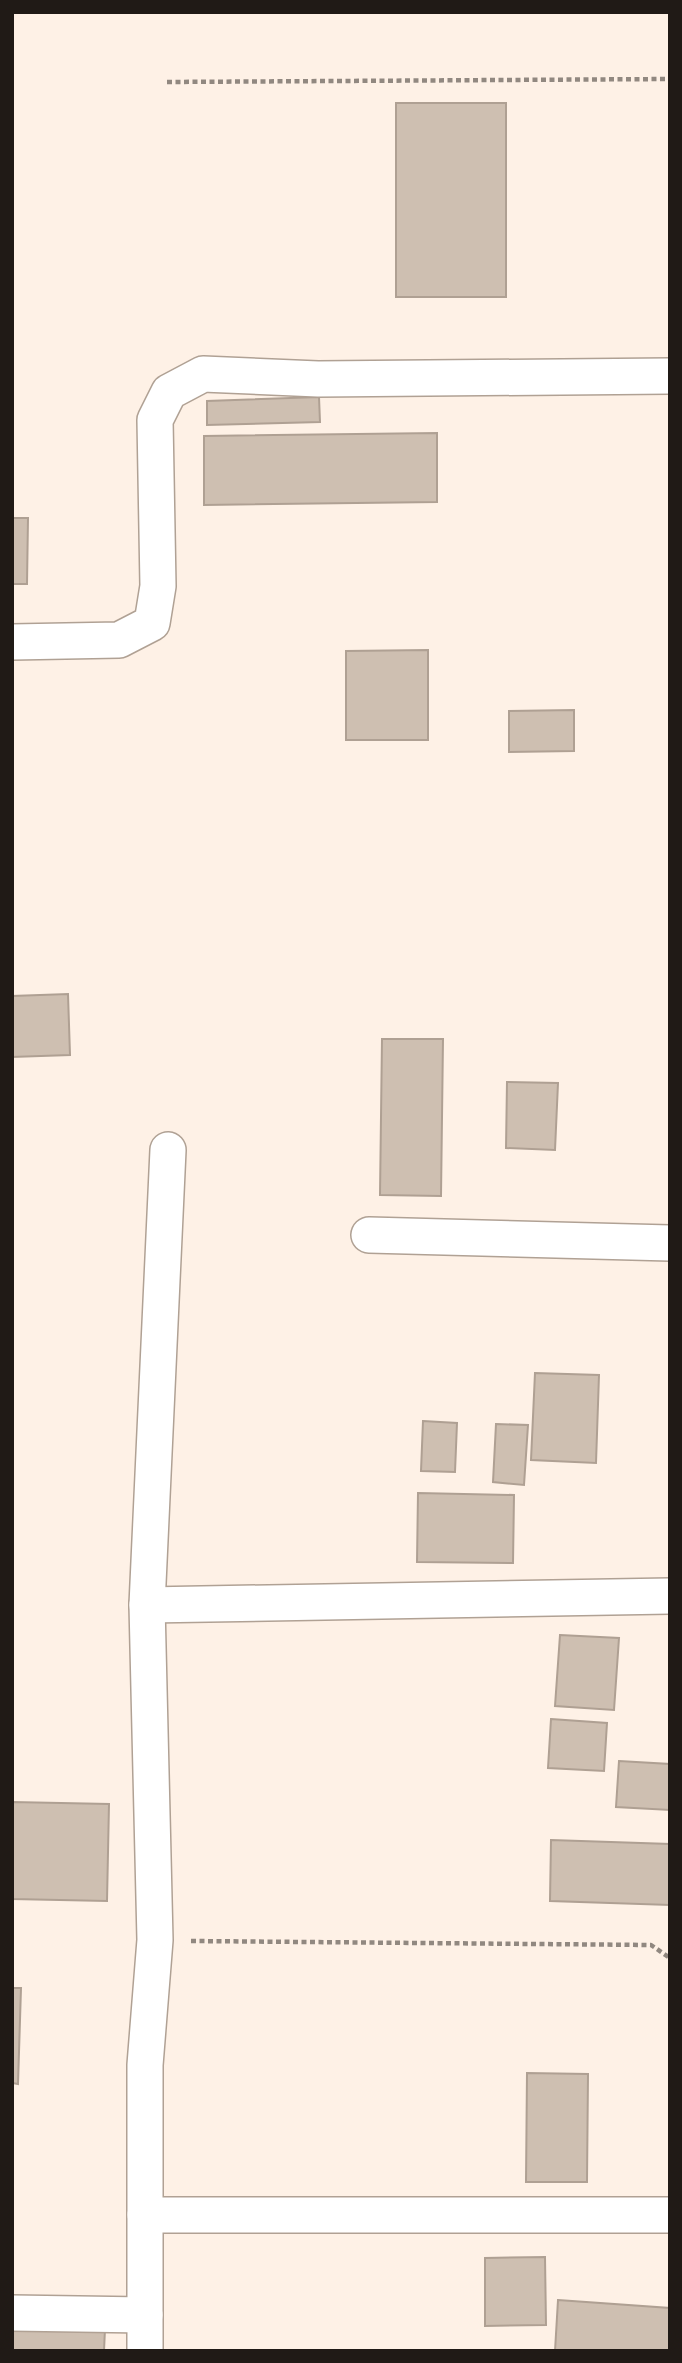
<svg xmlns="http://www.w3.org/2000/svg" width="682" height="2363" font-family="Poppins,sans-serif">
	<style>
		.building { fill: #cebfb1; stroke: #afa093; stroke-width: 2 }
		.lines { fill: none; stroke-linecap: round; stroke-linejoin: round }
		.street-casing { stroke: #b0a194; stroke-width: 38 }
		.path { stroke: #918880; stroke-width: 4.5; stroke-dasharray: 5 3.5; stroke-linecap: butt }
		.street { stroke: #fff; stroke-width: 35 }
	</style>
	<rect width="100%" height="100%" fill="#fef1e6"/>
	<g class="building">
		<rect x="396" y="103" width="110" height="194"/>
		<polygon points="319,397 320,422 207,425 207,401"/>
		<polygon points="437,433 437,502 204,505 204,436"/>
		<polygon points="12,518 28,518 27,584 12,584"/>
		<polygon points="428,650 428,740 346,740 346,651"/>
		<polygon points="574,710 574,751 509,752 509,711"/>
		<polygon points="68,994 70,1055 12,1057 12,996"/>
		<polygon points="382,1039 443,1039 441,1196 380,1195"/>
		<polygon points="507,1082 558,1083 555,1150 506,1148"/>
		<polygon points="535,1373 599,1375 596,1463 531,1460"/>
		<polygon points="423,1421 457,1423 455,1472 421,1471"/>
		<polygon points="496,1424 528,1425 524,1485 493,1482"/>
		<polygon points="418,1493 514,1495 513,1563 417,1562"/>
		<polygon points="560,1635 619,1638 614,1710 555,1706"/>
		<polygon points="551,1719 607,1723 604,1771 548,1768"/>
		<polygon points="619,1761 670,1764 670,1810 616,1807"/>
		<polygon points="12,1802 109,1804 107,1901 12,1899"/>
		<polygon points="551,1840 670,1844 670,1905 550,1901"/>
		<polygon points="12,1988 21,1988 18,2084 12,2083"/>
		<polygon points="527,2073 588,2074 587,2182 526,2182"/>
		<polygon points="545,2257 546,2325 485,2326 485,2258"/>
		<polygon points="558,2300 670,2308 670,2351 555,2351"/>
		<polygon points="12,2325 105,2329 104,2351 12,2351"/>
	</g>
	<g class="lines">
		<defs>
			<g id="street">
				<polyline points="12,642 119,640 152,623 158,586 155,420 169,392 203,374 318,379 670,376"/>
				<polyline points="369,1235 670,1243"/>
				<polyline points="147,1605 670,1596"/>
				<polyline points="145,2215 670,2215"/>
				<polyline points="12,2313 145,2315"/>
				<polyline points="145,2351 145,2065 155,1940 147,1605 168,1150"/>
			</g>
		</defs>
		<use href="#street" class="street-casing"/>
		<g class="path">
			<polyline points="167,82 670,79"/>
			<polyline points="191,1941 651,1945 670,1958"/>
		</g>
		<use href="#street" class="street"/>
	</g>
	<rect width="682" height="2363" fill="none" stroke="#201a16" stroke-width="28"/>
</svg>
